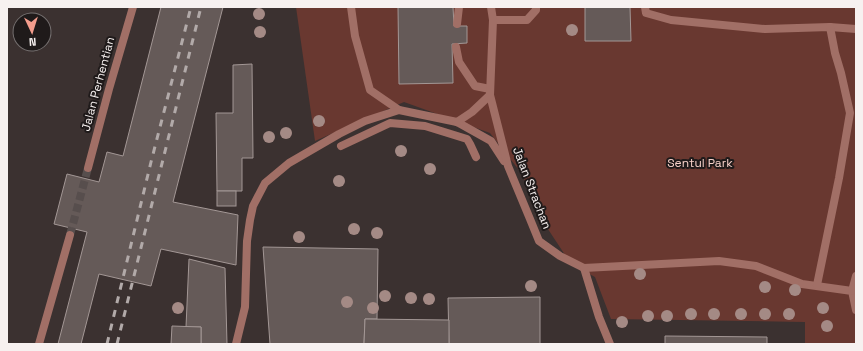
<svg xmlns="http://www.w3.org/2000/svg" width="863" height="351" font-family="'Space Grotesk',sans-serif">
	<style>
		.green { fill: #693830 }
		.building { fill: #655a58; stroke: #a39795 }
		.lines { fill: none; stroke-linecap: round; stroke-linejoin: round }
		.street-tunnel { stroke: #574e4d; stroke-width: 8; stroke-dasharray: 8 4; stroke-linecap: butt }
		.lane { stroke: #a16f66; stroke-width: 8 }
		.street { stroke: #a16f66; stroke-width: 8 }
		.rail { stroke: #b2aaa9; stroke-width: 3; stroke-dasharray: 7 7; stroke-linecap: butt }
		.tree { fill: #a48a85 }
		.labels { text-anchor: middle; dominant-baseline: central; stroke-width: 4; stroke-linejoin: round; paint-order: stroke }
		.street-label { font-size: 12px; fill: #f7f1f0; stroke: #1f1a1a }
		.park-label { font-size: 12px; fill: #f9d2ca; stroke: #1f1a1a }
	</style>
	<rect width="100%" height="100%" fill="#3b3130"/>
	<polygon class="green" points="296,7 856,7 856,344 805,344 805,322 611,319 595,277 571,264 538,214 522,174 490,133 404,102 315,141"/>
	<g class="building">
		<polygon points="161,7 223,7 173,202 238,215 236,265 161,249 151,286 99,274 81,344 58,344 87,232 54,224 67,174 99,182 107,152 123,156"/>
		<polygon points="398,7 453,7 454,26 467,26 467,43 452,44 453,83 399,84"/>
		<polygon points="585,7 630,7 631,41 585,41"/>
		<polygon points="252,64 253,158 242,158 242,191 217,191 216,113 233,113 233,65"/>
		<rect x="217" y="191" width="19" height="15"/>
		<polygon points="263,247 378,249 377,319 365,319 364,344 270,344"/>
		<polygon points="189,259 225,268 227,344 201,344 201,327 186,327"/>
		<polygon points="540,297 540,344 449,344 448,298"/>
		<polygon points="365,319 449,320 449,344 364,344"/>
		<polygon points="172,326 201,327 201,344 171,344"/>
		<polygon points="665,336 767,337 767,344 665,344"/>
	</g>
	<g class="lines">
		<polyline class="street-tunnel" points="70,235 88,168"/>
		<g class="lane">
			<polyline points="351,7 355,36 370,90 399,110 457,122 491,141 504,161"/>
			<polyline points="645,7 646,13 671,20 765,29 830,27 856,29"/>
			<polyline points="493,20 527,20 536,10 536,7"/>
			<polyline points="457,24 459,7"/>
			<polyline points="456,47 459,62 475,86 490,89"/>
			<polyline points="490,95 508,166 530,219 539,241 560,256 584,268 719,261 756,266 802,284 852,291 856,310"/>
			<polyline points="457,122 472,112 490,95 493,20 491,7"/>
			<polyline points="341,146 390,123 425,126 467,139 470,144 476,157"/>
			<polyline points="584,268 599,317 610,344"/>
			<polyline points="817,285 839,178 850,113 841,73 835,53 830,27"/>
			<polyline points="852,291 856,276"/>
			<polyline points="236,344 245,307 247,241 250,220 253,206 265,183 289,163 339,134 365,121 399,110"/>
		</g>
		<g class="street">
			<polyline points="88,168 109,89 133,7"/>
			<polyline points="39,344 70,235"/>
		</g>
		<g class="rail">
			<polyline points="107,344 151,162 191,7"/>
			<polyline points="117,344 201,7"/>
		</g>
	</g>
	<g class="tree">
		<circle cx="259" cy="14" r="6"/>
		<circle cx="572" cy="30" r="6"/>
		<circle cx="260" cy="32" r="6"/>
		<circle cx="319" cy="121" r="6"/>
		<circle cx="286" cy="133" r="6"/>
		<circle cx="269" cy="137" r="6"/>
		<circle cx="401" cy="151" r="6"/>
		<circle cx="430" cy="169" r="6"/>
		<circle cx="339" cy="181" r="6"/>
		<circle cx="354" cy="229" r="6"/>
		<circle cx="377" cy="233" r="6"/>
		<circle cx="299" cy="237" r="6"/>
		<circle cx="640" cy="274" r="6"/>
		<circle cx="531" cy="286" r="6"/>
		<circle cx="765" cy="287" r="6"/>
		<circle cx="795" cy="290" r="6"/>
		<circle cx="385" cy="296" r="6"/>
		<circle cx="411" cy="298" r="6"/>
		<circle cx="429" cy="299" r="6"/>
		<circle cx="347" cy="302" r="6"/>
		<circle cx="178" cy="308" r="6"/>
		<circle cx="373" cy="308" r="6"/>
		<circle cx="823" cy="308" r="6"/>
		<circle cx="691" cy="314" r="6"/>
		<circle cx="714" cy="314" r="6"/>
		<circle cx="741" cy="314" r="6"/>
		<circle cx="765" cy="314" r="6"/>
		<circle cx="789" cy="314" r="6"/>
		<circle cx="648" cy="316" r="6"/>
		<circle cx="667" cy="316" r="6"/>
		<circle cx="622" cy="322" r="6"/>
		<circle cx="827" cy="326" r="6"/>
	</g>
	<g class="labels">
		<g class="street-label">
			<text transform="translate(98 84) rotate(-75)">Jalan Perhentian</text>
			<text transform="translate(532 188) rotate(69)">Jalan Strachan</text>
		</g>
		<g class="park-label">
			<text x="700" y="163">Sentul Park</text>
		</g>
	</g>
	<rect width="863" height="351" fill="none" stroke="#f7f1f0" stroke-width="16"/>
	<g transform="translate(32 32) rotate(176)"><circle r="19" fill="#1f1a1a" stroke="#757070"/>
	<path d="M0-3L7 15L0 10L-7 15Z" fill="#f49d8d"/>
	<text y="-6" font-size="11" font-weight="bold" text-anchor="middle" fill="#f7f1f0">N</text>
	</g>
</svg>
